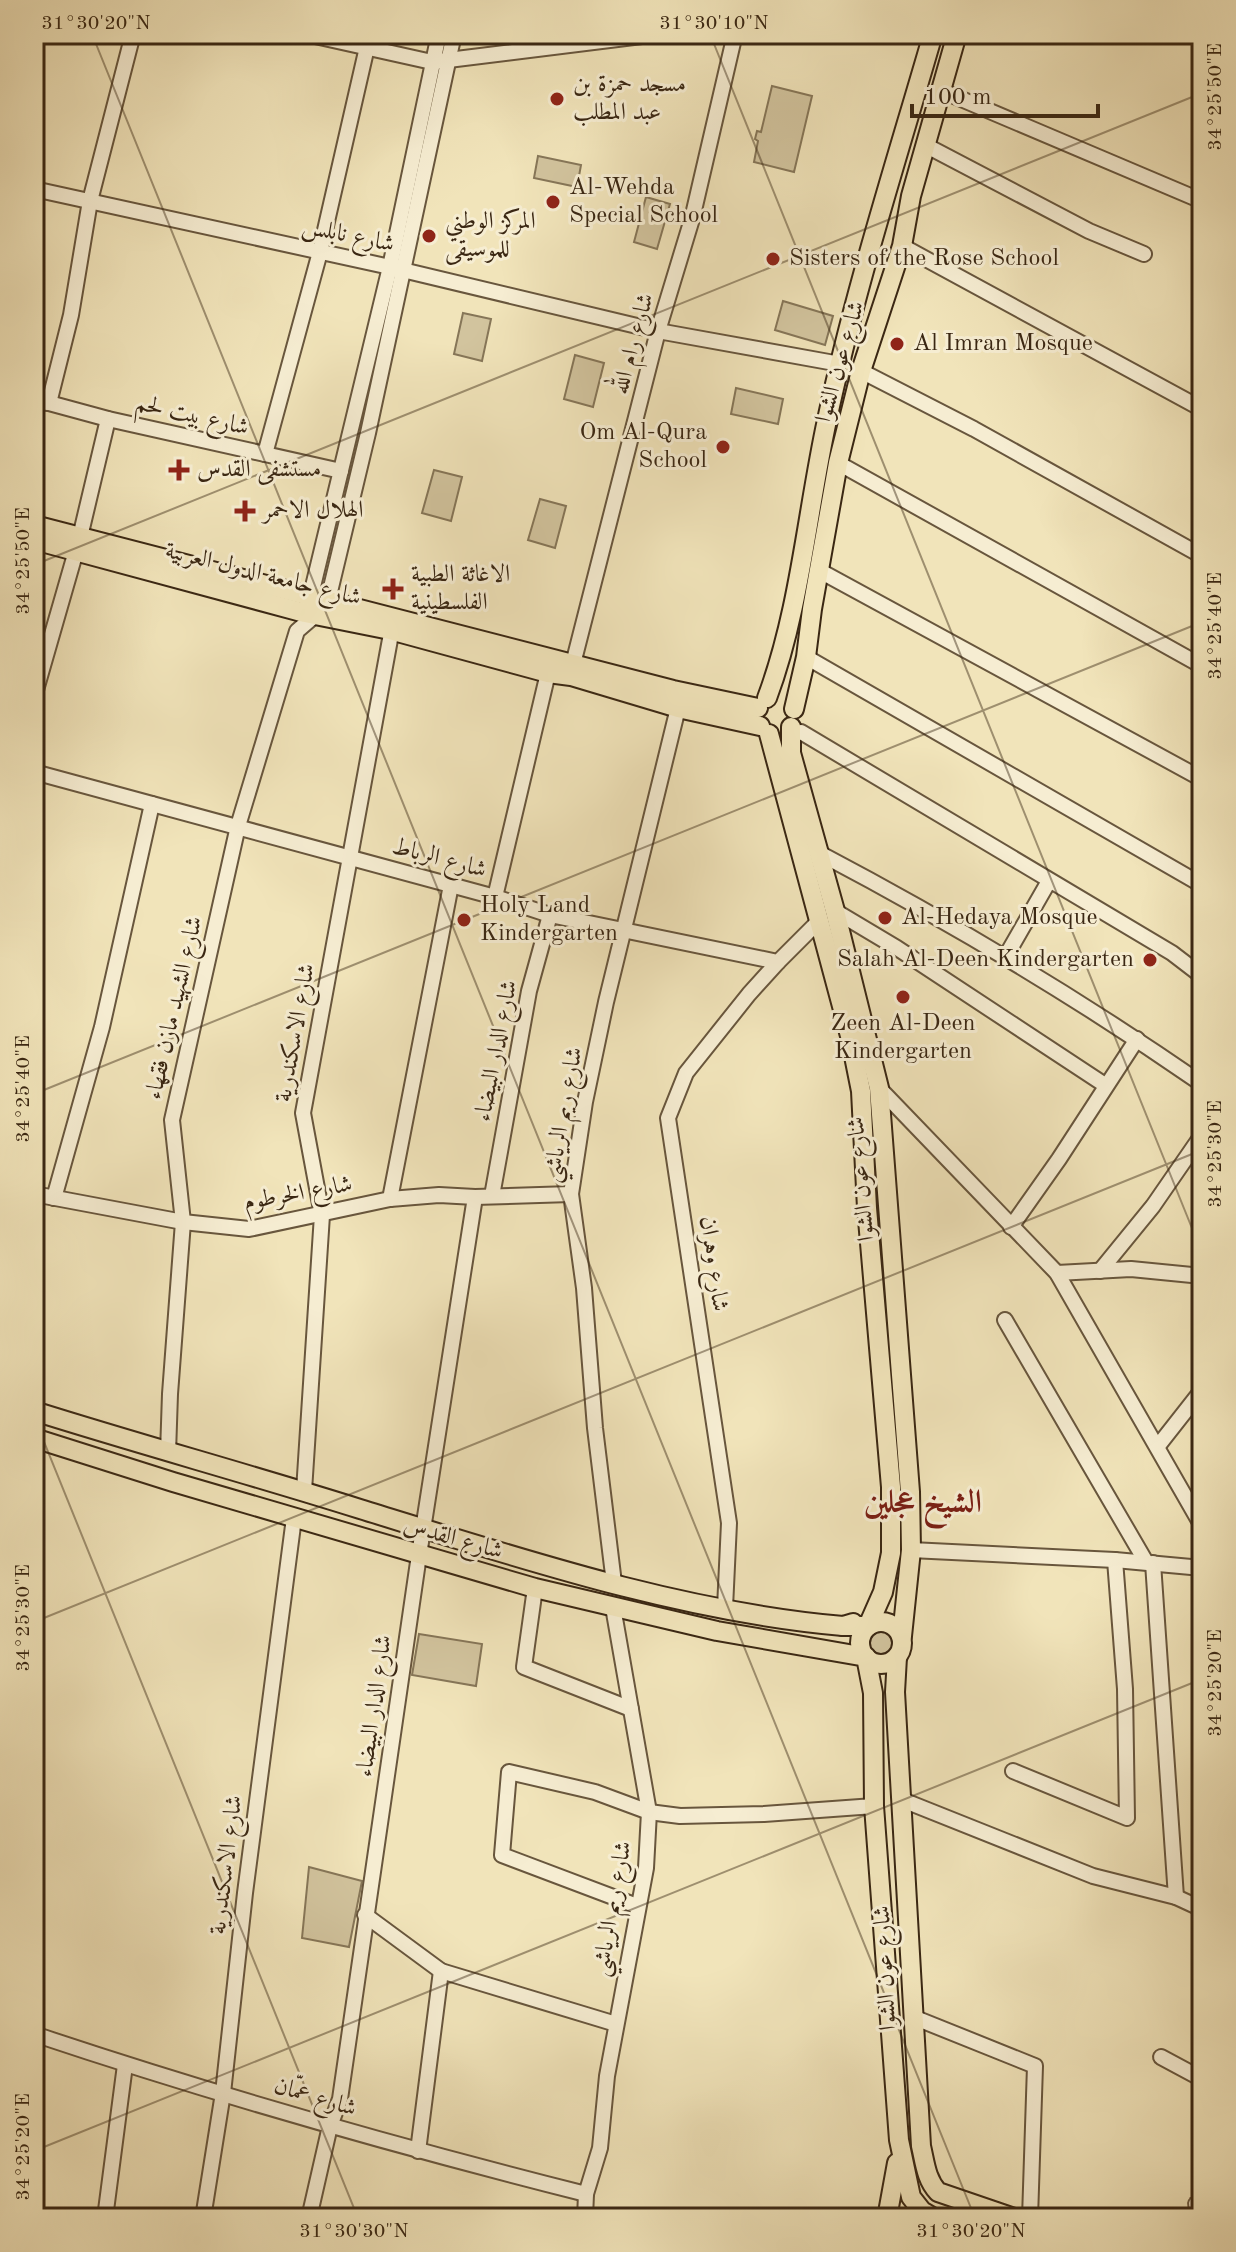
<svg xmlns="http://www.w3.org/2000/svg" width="1236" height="2252" font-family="'Old Standard TT',Amiri,serif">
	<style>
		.green { fill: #d2c49e; stroke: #867658; stroke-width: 2 }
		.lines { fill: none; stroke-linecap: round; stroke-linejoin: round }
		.minor-casing { stroke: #68563d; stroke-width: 18 }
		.major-casing { stroke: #3a2713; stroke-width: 22 }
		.minor { stroke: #f6edd2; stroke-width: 14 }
		.major { stroke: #f1e4ba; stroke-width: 18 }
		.ticks { fill: none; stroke: #3a2713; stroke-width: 2; stroke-opacity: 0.45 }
		.poi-dot { fill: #8f2418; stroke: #f6edd2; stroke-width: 3 }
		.labels { text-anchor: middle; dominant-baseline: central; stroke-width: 6; stroke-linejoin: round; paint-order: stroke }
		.poi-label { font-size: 24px; fill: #3a2713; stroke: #f6edd2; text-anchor: start }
		.street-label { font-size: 24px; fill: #3a2713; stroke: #f6edd2 }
		.district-label { font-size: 32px; font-weight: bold; fill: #7a1f14; stroke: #f6edd2 }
		.neatline { fill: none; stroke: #3a2713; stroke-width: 3 }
		.ticks-label { font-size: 20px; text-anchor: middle; fill: #3a2713 }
	</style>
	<rect width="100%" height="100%" fill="#f1e4ba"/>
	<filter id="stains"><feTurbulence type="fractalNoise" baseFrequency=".0025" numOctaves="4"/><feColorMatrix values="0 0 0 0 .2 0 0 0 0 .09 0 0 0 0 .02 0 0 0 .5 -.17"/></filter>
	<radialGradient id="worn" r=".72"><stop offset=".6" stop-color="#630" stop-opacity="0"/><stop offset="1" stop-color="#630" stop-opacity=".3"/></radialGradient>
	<g class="green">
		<polygon points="772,86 812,96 794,172 754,162 758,141 755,139 757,131 761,132"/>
		<polygon points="538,156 581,165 577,187 534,178"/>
		<polygon points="646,197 670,204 657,249 634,242"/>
		<polygon points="783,301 833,316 825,345 775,330"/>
		<polygon points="463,313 491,319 482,361 454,354"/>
		<polygon points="575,355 604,363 593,407 564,399"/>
		<polygon points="736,388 783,399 778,424 731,414"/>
		<polygon points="434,470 462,477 451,521 422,513"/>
		<polygon points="540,499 566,506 555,548 528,540"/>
		<circle cx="882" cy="1642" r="13"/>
		<polygon points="419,1634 482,1644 476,1686 412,1675"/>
		<polygon points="309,1867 362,1881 349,1947 302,1938"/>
	</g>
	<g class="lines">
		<defs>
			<g id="minor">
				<polyline points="306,34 432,62 658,34"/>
				<polyline points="940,90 1202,201"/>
				<polyline points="925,145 1089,231 1144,254"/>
				<polyline points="34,189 390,267 658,331 840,364"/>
				<polyline points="902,246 1202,409"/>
				<polyline points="861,371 974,429 1202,556"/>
				<polyline points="34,402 49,403 108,419 341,471"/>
				<polyline points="49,403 71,315 90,201 133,34"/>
				<polyline points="265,454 320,252 370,34"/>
				<polyline points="838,463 1202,666"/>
				<polyline points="820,571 1202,779"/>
				<polyline points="309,603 390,267 439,34"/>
				<polyline points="806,657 1202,885"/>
				<polyline points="573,664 658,331 692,219 735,34"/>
				<polyline points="34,697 80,537 108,419"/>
				<polyline points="801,732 1172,953 1202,976"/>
				<polyline points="34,772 495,897 550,915 778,962 819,921"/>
				<path d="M 819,853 C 952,923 1079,999 1202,1084"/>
				<polyline points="495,897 548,673"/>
				<polyline points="835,911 897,948 1105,1085"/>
				<polyline points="1006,956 1049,881"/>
				<polyline points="879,1088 1057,1273 1202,1526"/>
				<polyline points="34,1194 183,1222 249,1229 390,1199 439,1195 475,1197 571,1194"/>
				<polyline points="492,1196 529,991 550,915"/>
				<polyline points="54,1198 102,1027 152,804"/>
				<polyline points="390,1199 451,885"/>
				<polyline points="1011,1227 1059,1159 1137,1039"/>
				<polyline points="1100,1271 1153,1206 1202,1135"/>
				<polyline points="1057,1273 1131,1269 1202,1276"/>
				<polyline points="1005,1320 1146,1562"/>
				<polyline points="1158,1446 1202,1390"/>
				<polyline points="168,1453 170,1394 183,1222 172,1120 238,826 297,631 319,612 328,600 368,433 454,34"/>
				<polyline points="304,1491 322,1215 303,1113 391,634"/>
				<polyline points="911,1550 1115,1560 1202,1568"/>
				<polyline points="1153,1563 1176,1897"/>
				<polyline points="614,1583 595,1428 584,1288 571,1194 585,1102 606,1002 678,708"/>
				<polyline points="535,1588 524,1667 631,1709"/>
				<polyline points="725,1608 729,1523 668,1118 686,1073 749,994 778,962"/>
				<polyline points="1013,1771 1127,1818 1125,1689 1115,1560"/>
				<polyline points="900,1799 1093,1876 1176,1897 1202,1909"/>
				<polyline points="637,1906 502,1855 509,1772 595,1792 649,1812 680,1816 764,1814 874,1806"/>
				<polyline points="365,1915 441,1971 616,2024"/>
				<polyline points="34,1934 35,1930"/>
				<polyline points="913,2017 1035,2066 1030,2218"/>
				<path d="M 34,2034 C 216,2095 400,2147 586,2194"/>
				<polyline points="1161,2057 1202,2079"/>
				<polyline points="418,2151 441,1971"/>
				<polyline points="1196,2204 1202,2207"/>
				<polyline points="105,2218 125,2065"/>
				<polyline points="203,2218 223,2093 245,1893 294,1518"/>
				<polyline points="309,2218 330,2126 340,2099 419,1555 475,1197"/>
				<polyline points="585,2218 586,2194 600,2148 607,2076 646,1868 649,1812 613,1607"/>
			</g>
			<g id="major">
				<polyline points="34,525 673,690 758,708"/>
				<polyline points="34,540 305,613 390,630 548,673 571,676 678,708 760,726"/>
				<path d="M 767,698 C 800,610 807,512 827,420 C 855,289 896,162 933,34"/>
				<polyline points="794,709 806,657 812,609 838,463 861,371 902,246 911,196 957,34"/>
				<polyline points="791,727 791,753 835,911 879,1088 910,1492 911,1550 902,1636"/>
				<polyline points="769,734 850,1036 861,1091 867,1208 891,1487 891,1553 883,1592 868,1626 843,1626"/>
				<path d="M 34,1411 C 142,1445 252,1475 360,1509 C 516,1557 680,1612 843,1626 L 853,1623"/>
				<polyline points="34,1438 173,1482 535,1588 717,1631 866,1657 873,1693 874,1806 899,2140 911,2197 922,2211 934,2218"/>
				<circle cx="881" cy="1643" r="21"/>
				<path d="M 897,1657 L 895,1692 L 921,2146 C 925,2163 926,2179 938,2192 L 1014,2218"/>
				<polyline points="887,2218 897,2163"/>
			</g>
		</defs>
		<use href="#minor" class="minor-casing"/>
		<use href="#major" class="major-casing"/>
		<use href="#minor" class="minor"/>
		<use href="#major" class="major"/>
	</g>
	<path class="ticks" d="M 92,34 L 975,2218M 710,34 L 1202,1253M 34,36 L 39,34M 34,565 L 1202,93M 34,1094 L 1202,622M 34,1417 L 358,2218M 34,1622 L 1202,1150M 34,2151 L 1202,1679M 1177,2218 L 1202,2208"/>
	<g class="poi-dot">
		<circle cx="557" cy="99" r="8"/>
		<circle cx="553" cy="202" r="8"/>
		<circle cx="429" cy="236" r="8"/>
		<circle cx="773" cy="259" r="8"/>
		<circle cx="897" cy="344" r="8"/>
		<circle cx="723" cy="447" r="8"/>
		<path d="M175 458h8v8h8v8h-8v8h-8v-8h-8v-8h8z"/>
		<path d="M241 499h8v8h8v8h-8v8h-8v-8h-8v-8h8z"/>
		<path d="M389 577h8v8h8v8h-8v8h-8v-8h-8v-8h8z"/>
		<circle cx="885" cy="918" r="8"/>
		<circle cx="464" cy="920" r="8"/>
		<circle cx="1150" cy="960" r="8"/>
		<circle cx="903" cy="997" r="8"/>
	</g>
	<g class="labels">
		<g class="poi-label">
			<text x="573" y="85">مسجد حمزة بن<tspan x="573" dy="28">عبد المطلب</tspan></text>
			<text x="569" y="188">Al-Wehda<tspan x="569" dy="28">Special School</tspan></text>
			<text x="445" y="222">المركز الوطني<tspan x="445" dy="28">للموسيقى</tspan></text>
			<text x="789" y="259">Sisters of the Rose School</text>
			<text x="913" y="344">Al Imran Mosque</text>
			<text x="707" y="433" text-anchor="end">Om Al-Qura<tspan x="707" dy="28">School</tspan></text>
			<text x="197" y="470">مستشفى القدس</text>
			<text x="263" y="511">الهلال الاحمر</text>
			<text x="411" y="575">الاغاثة الطبية<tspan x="411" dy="28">الفلسطينية</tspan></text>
			<text x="480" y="906">Holy Land<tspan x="480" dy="28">Kindergarten</tspan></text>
			<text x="901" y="918">Al-Hedaya Mosque</text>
			<text x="1134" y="960" text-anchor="end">Salah Al-Deen Kindergarten</text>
			<text x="903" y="1024" text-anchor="middle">Zeen Al-Deen<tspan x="903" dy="28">Kindergarten</tspan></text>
		</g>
		<g class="street-label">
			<text transform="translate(348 236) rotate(12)">شارع نابلس</text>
			<text transform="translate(634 344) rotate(-75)">شارع رام الله</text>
			<text transform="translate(841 362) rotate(-74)">شارع عون الشوا</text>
			<text transform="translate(192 416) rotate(13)">شارع بيت لحم</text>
			<text transform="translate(263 575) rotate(14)">شارع جامعة الدول العربية</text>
			<text transform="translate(439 859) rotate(15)">شارع الرباط</text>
			<text transform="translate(175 1008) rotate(-77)">شارع الشهيد مازن فقهاء</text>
			<text transform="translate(296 1033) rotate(-80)">شارع الاسكندرية</text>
			<text transform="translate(497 1051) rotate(-79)">شارع الدار البيضاء</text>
			<text transform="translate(564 1115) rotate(-80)">شارع ريم الرياشي</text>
			<text transform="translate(862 1179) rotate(-95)">شارع عون الشوا</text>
			<text transform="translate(298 1194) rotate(-10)">شارع الخرطوم</text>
			<text transform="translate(713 1264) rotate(82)">شارع وهران</text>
			<text transform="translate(453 1539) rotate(16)">شارع القدس</text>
			<text transform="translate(375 1706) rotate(-82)">شارع الدار البيضاء</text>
			<text transform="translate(227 1865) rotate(-83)">شارع الاسكندرية</text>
			<text transform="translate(613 1909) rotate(-80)">شارع ريم الرياشي</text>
			<text transform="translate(886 1968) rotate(-93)">شارع عون الشوا</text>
			<text transform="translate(315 2098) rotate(17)">شارع عمّان</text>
		</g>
		<g class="district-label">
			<text x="923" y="1504">الشيخ عجلين</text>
		</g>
	</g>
	<rect width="1236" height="2252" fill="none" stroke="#f1e4ba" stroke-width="88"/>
	<path d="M912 104v12h186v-12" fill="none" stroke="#3a2713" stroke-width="4"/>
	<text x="924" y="104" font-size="24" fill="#3a2713" stroke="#f6edd2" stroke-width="6" paint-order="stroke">100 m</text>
	<rect x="44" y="44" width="1148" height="2164" class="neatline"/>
	<g class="ticks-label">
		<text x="96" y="29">31°30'20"N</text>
		<text x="714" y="29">31°30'10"N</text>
		<text transform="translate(1214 97) rotate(-90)" y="7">34°25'50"E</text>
		<text transform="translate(22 561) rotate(-90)" y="7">34°25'50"E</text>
		<text transform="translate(1214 626) rotate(-90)" y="7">34°25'40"E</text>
		<text transform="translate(22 1089) rotate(-90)" y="7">34°25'40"E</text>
		<text transform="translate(1214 1154) rotate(-90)" y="7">34°25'30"E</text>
		<text transform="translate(22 1618) rotate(-90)" y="7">34°25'30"E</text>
		<text transform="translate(1214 1683) rotate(-90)" y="7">34°25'20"E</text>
		<text transform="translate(22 2147) rotate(-90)" y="7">34°25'20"E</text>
		<text x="354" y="2237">31°30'30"N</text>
		<text x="971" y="2237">31°30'20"N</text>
	</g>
	<rect width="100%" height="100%" filter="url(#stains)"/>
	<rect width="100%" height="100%" fill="url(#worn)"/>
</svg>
